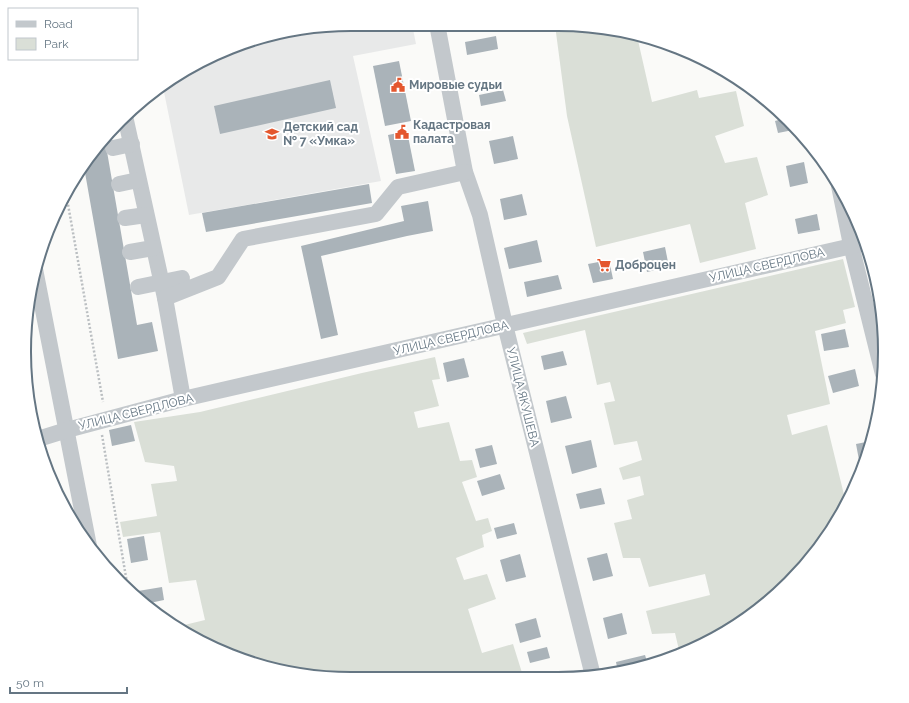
<svg xmlns="http://www.w3.org/2000/svg" width="909" height="703" font-family="Raleway,sans-serif">
	<style>
		.built { fill: #e8e9e9 }
		.green { fill: #dadfd7 }
		.building { fill: #aab3b9 }
		.lines { fill: none; stroke-linecap: round; stroke-linejoin: round }
		.path { stroke: #bbbfc2; stroke-width: 2.5; stroke-dasharray: 2 2; stroke-linecap: butt }
		.minor { stroke: #c3c8cc; stroke-width: 16 }
		.labels { text-anchor: middle; dominant-baseline: central; stroke-width: 4; stroke-linejoin: round; paint-order: stroke }
		.poi-label { font-size: 12px; font-weight: bold; fill: #657683; stroke: #fff; text-anchor: start }
		.street-label { font-size: 12px; fill: #657683; stroke: #fff }
		.rim { fill: none; stroke: #657683; stroke-width: 2 }
	</style>
	<rect width="100%" height="100%" fill="#fafaf8"/>
	<polygon class="built" points="351,24 412,24 416,44 353,56 381,181 189,215 163,87 188,68 267,35"/>
	<g class="green">
		<polygon points="555,25 579,25 637,36 652,102 697,90 699,98 736,91 744,126 715,136 725,163 757,157 768,195 745,203 756,249 700,263 690,224 596,247 567,116"/>
		<polygon points="843,259 855,307 843,310 846,323 815,331 830,404 787,415 792,435 827,425 846,503 830,534 789,583 739,624 668,659 669,654 679,650 675,633 652,634 646,611 710,595 705,574 649,587 640,558 623,558 614,523 632,519 627,500 644,495 640,476 623,480 619,468 642,460 637,441 614,445 604,403 615,401 610,382 597,385 585,330 527,344 523,333"/>
		<polygon points="435,357 440,379 432,380 439,406 414,412 418,428 449,422 460,461 472,460 477,477 462,482 476,521 488,518 492,531 482,535 484,547 456,558 464,580 487,574 496,599 468,609 482,653 513,644 523,676 309,676 226,654 176,627 205,620 196,580 169,583 160,532 123,537 120,522 157,516 151,484 177,481 174,466 145,462 134,422 200,412 362,373"/>
	</g>
	<g class="building">
		<polygon points="496,36 498,49 467,55 465,42"/>
		<polygon points="399,61 411,121 385,126 373,66"/>
		<polygon points="330,80 336,108 220,134 214,106"/>
		<polygon points="503,90 506,101 481,106 479,95"/>
		<polygon points="782,119 793,130 778,133 775,121"/>
		<polygon points="407,131 415,171 396,174 388,135"/>
		<polygon points="513,136 518,159 494,164 489,141"/>
		<polygon points="105,140 137,325 152,322 158,351 118,359 84,167"/>
		<polygon points="804,162 808,183 790,187 786,166"/>
		<polygon points="369,184 372,203 206,232 202,213"/>
		<polygon points="522,194 527,215 504,220 500,199"/>
		<polygon points="428,201 433,231 407,236 321,256 338,335 321,339 301,246 404,221 401,206"/>
		<polygon points="817,214 820,230 798,234 795,219"/>
		<polygon points="537,240 542,262 509,269 504,248"/>
		<polygon points="665,247 669,267 647,272 643,252"/>
		<polygon points="609,260 613,279 593,283 588,264"/>
		<polygon points="558,275 562,289 527,297 524,282"/>
		<polygon points="845,329 849,347 824,351 821,334"/>
		<polygon points="563,351 567,365 544,370 541,356"/>
		<polygon points="464,358 469,377 447,382 443,363"/>
		<polygon points="855,369 859,386 833,393 828,376"/>
		<polygon points="566,396 572,418 551,423 546,401"/>
		<polygon points="131,425 135,441 112,446 109,430"/>
		<polygon points="591,440 597,467 572,474 565,446"/>
		<polygon points="871,441 866,459 859,460 856,444"/>
		<polygon points="492,445 497,464 480,468 475,449"/>
		<polygon points="500,474 505,489 482,496 477,481"/>
		<polygon points="601,488 605,504 580,509 576,494"/>
		<polygon points="514,523 517,534 497,539 494,528"/>
		<polygon points="144,536 148,560 131,563 127,539"/>
		<polygon points="607,553 613,576 593,581 587,558"/>
		<polygon points="520,554 526,577 506,582 500,560"/>
		<polygon points="162,587 164,600 145,604 139,599 138,591"/>
		<polygon points="622,613 627,634 608,639 603,618"/>
		<polygon points="536,618 541,637 520,643 515,624"/>
		<polygon points="547,647 550,658 530,663 527,652"/>
		<polygon points="645,655 648,665 618,672 616,662"/>
	</g>
	<g class="lines">
		<g class="path">
			<polyline points="66,193 103,402"/>
			<polyline points="102,435 128,589"/>
		</g>
		<g class="minor">
			<polyline points="437,24 465,172 480,215 505,325 593,676"/>
			<polyline points="125,116 165,298 183,399"/>
			<polyline points="113,148 132,144"/>
			<polyline points="119,184 138,180"/>
			<polyline points="839,186 851,245 883,374"/>
			<polyline points="125,218 146,215"/>
			<polyline points="130,252 153,248"/>
			<polyline points="35,269 89,546"/>
			<polyline points="138,287 182,278"/>
			<polyline points="165,298 218,277 243,239 376,214 398,187 465,172"/>
			<polyline points="38,439 67,430 183,399 865,243"/>
		</g>
	</g>
	<defs>
		<symbol id="civic-bare" viewBox="-9 -9 18 18"><path d="M-.6-6.5H3V-4.5H.6V-3L4-1V1h2V6H-6V1h2V-1L-.6-3ZM-1.2 2.5V6h2.4V2.5Z" fill="#e4572e" stroke="#fff" stroke-width="2.5" paint-order="stroke"/></symbol>
		<symbol id="school-bare" viewBox="-9 -9 18 18"><path d="M0-5L7-2L0 1L-7-2ZM-4 1L0 2.5L4 1V4Q0 6-4 4Z" fill="#e4572e" stroke="#fff" stroke-width="2.5" paint-order="stroke"/></symbol>
		<symbol id="supermarket-bare" viewBox="-9 -9 18 18"><path d="M-6-5.5h2.5l.6 2H6L4.5 2H-2.5L-4.4-4H-6ZM-1.5 3.2a1.3 1.3 0 1 0 .1 0ZM3 3.2a1.3 1.3 0 1 0 .1 0Z" fill="#e4572e" stroke="#fff" stroke-width="2.5" paint-order="stroke"/></symbol>
	</defs>
	<g fill-rule="evenodd">
		<use href="#civic-bare" x="388" y="75" width="20" height="20"/>
		<use href="#civic-bare" x="392" y="122" width="20" height="20"/>
		<use href="#school-bare" x="262" y="124" width="20" height="20"/>
		<use href="#supermarket-bare" x="594" y="255" width="20" height="20"/>
	</g>
	<g class="labels">
		<g class="poi-label">
			<text x="409" y="85">Мировые судьи</text>
			<text x="413" y="125">Кадастровая<tspan x="413" dy="14">палата</tspan></text>
			<text x="283" y="127">Детский сад<tspan x="283" dy="14">№ 7 «Умка»</tspan></text>
			<text x="615" y="265">Доброцен</text>
		</g>
		<g class="street-label">
			<text transform="translate(767 265) rotate(-13)">УЛИЦА СВЕРДЛОВА</text>
			<text transform="translate(451 338) rotate(-13)">УЛИЦА СВЕРДЛОВА</text>
			<text transform="translate(523 397) rotate(76)">УЛИЦА ЯКУШЕВА</text>
			<text transform="translate(136 412) rotate(-14)">УЛИЦА СВЕРДЛОВА</text>
		</g>
	</g>
	<path d="M0 0H909V703H0ZM351 31H558A320 320 0 0 1 878 351V352A320 320 0 0 1 558 672H351A320 320 0 0 1 31 352V351A320 320 0 0 1 351 31Z" fill="#fff" fill-rule="evenodd"/>
	<path class="rim" d="M351 31H558A320 320 0 0 1 878 351V352A320 320 0 0 1 558 672H351A320 320 0 0 1 31 352V351A320 320 0 0 1 351 31Z"/>
	<rect x="8" y="8" width="130" height="52" fill="#ffffff" stroke="#c1c8cd"/>
	<rect x="16" y="21" width="20" height="6" fill="#c3c8cc" stroke="#c1c8cd"/>
	<text x="44" y="28" font-size="12" fill="#657683">Road</text>
	<rect x="16" y="38" width="20" height="12" fill="#dadfd7" stroke="#c1c8cd"/>
	<text x="44" y="48" font-size="12" fill="#657683">Park</text>
	<path d="M10 687v6h117v-6" fill="none" stroke="#657683" stroke-width="2"/>
	<text x="16" y="687" font-size="12" fill="#657683" stroke="#ffffff" stroke-width="3" paint-order="stroke">50 m</text>
</svg>
